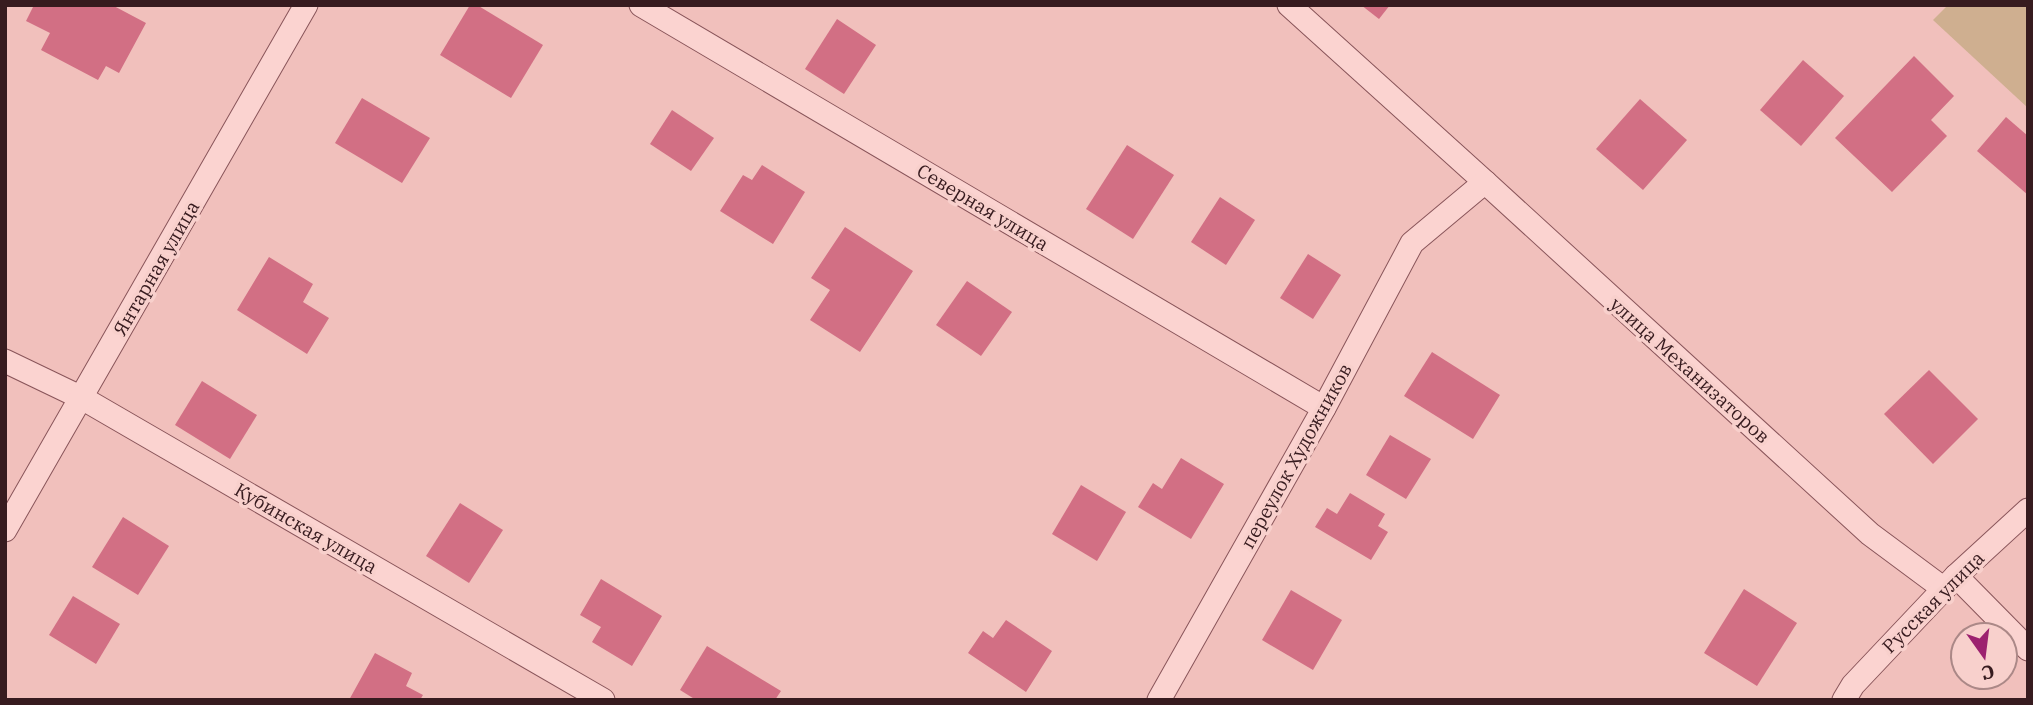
<svg xmlns="http://www.w3.org/2000/svg" width="2033" height="705" font-family="'IBM Plex Serif',serif">
	<style>
		.green { fill: #cfaf90 }
		.building { fill: #d26f84 }
		.lines { fill: none; stroke-linecap: round; stroke-linejoin: round }
		.street-casing { stroke: #89555a; stroke-width: 25 }
		.street { stroke: #fbd3d0; stroke-width: 23 }
		.labels { text-anchor: middle; dominant-baseline: central; stroke-width: 7; stroke-linejoin: round; paint-order: stroke }
		.street-label { font-size: 19px; fill: #371b1f; stroke: #f8d0cc }
	</style>
	<rect width="100%" height="100%" fill="#f1c0bc"/>
	<polygon class="green" points="1948,5 2028,5 2028,108 1933,20"/>
	<g class="building">
		<polygon points="34,5 112,5 146,23 119,73 106,66 98,80 41,50 50,33 26,21"/>
		<polygon points="470,5 477,5 543,45 511,98 440,55"/>
		<polygon points="1361,5 1390,5 1379,19"/>
		<polygon points="837,19 876,45 844,94 805,69"/>
		<polygon points="1914,56 1954,96 1931,120 1947,136 1892,192 1835,138"/>
		<polygon points="1803,60 1844,96 1801,146 1760,110"/>
		<polygon points="362,98 430,138 402,183 335,143"/>
		<polygon points="1640,99 1687,140 1643,190 1596,149"/>
		<polygon points="672,110 714,138 691,171 650,144"/>
		<polygon points="2006,117 2028,136 2028,195 1977,151"/>
		<polygon points="1127,145 1174,175 1133,239 1086,209"/>
		<polygon points="762,165 805,192 773,244 720,211 743,175 752,180"/>
		<polygon points="1220,197 1255,220 1226,265 1191,242"/>
		<polygon points="845,227 913,271 860,352 810,320 830,290 811,278"/>
		<polygon points="1308,254 1341,275 1313,319 1280,298"/>
		<polygon points="269,257 313,284 303,302 329,318 307,354 237,310"/>
		<polygon points="967,281 1012,312 981,356 936,325"/>
		<polygon points="1432,352 1500,395 1473,439 1404,396"/>
		<polygon points="1929,370 1978,419 1933,464 1884,414"/>
		<polygon points="202,381 257,415 230,459 175,425"/>
		<polygon points="1390,435 1431,459 1406,499 1366,475"/>
		<polygon points="1181,458 1224,484 1191,539 1138,507 1153,483 1162,489"/>
		<polygon points="1081,485 1126,512 1097,561 1052,534"/>
		<polygon points="1350,493 1385,514 1378,526 1388,532 1371,560 1315,527 1327,508 1337,514"/>
		<polygon points="460,503 503,530 469,583 426,556"/>
		<polygon points="123,517 169,546 138,595 92,567"/>
		<polygon points="601,579 662,616 632,666 592,642 601,627 580,615"/>
		<polygon points="1744,589 1797,623 1757,686 1704,653"/>
		<polygon points="1291,590 1342,620 1313,670 1262,640"/>
		<polygon points="73,596 120,624 96,664 49,635"/>
		<polygon points="1006,620 1052,651 1026,692 968,653 983,631 993,638"/>
		<polygon points="707,646 781,691 775,700 696,700 680,690"/>
		<polygon points="375,653 412,673 406,686 423,695 420,700 349,700"/>
	</g>
	<g class="lines">
		<defs>
			<g id="street">
				<polyline points="641,5 1324,408"/>
				<polyline points="1289,5 1485,182"/>
				<polyline points="5,361 82,398 603,700"/>
				<polyline points="5,530 306,5"/>
				<polyline points="1956,576 2028,649"/>
				<polyline points="1159,700 1324,408 1412,243 1485,182 1870,534 1944,589"/>
				<polyline points="1844,700 1853,685 1956,576 2028,510"/>
			</g>
		</defs>
		<use href="#street" class="street-casing"/>
		<use href="#street" class="street"/>
	</g>
	<g class="labels">
		<g class="street-label">
			<text transform="translate(983 207) rotate(31)">Северная улица</text>
			<text transform="translate(156 268) rotate(-60)">Янтарная улица</text>
			<text transform="translate(1690 370) rotate(42)">улица Механизаторов</text>
			<text transform="translate(1296 456) rotate(-61)">переулок Художников</text>
			<text transform="translate(306 528) rotate(30)">Кубинская улица</text>
			<text transform="translate(1933 602) rotate(-45)">Русская улица</text>
		</g>
	</g>
	<rect width="2033" height="705" fill="none" stroke="#371b1f" stroke-width="14"/>
	<g transform="translate(1984 656) rotate(166)"><circle r="33" fill="#f8d0cc" stroke="#ab8887" stroke-width="2"/>
	<path d="M0-5L12 26L0 18L-12 26Z" fill="#9c216f"/>
	<text y="-10" font-size="19" font-weight="bold" text-anchor="middle" fill="#371b1f">С</text>
	</g>
</svg>
